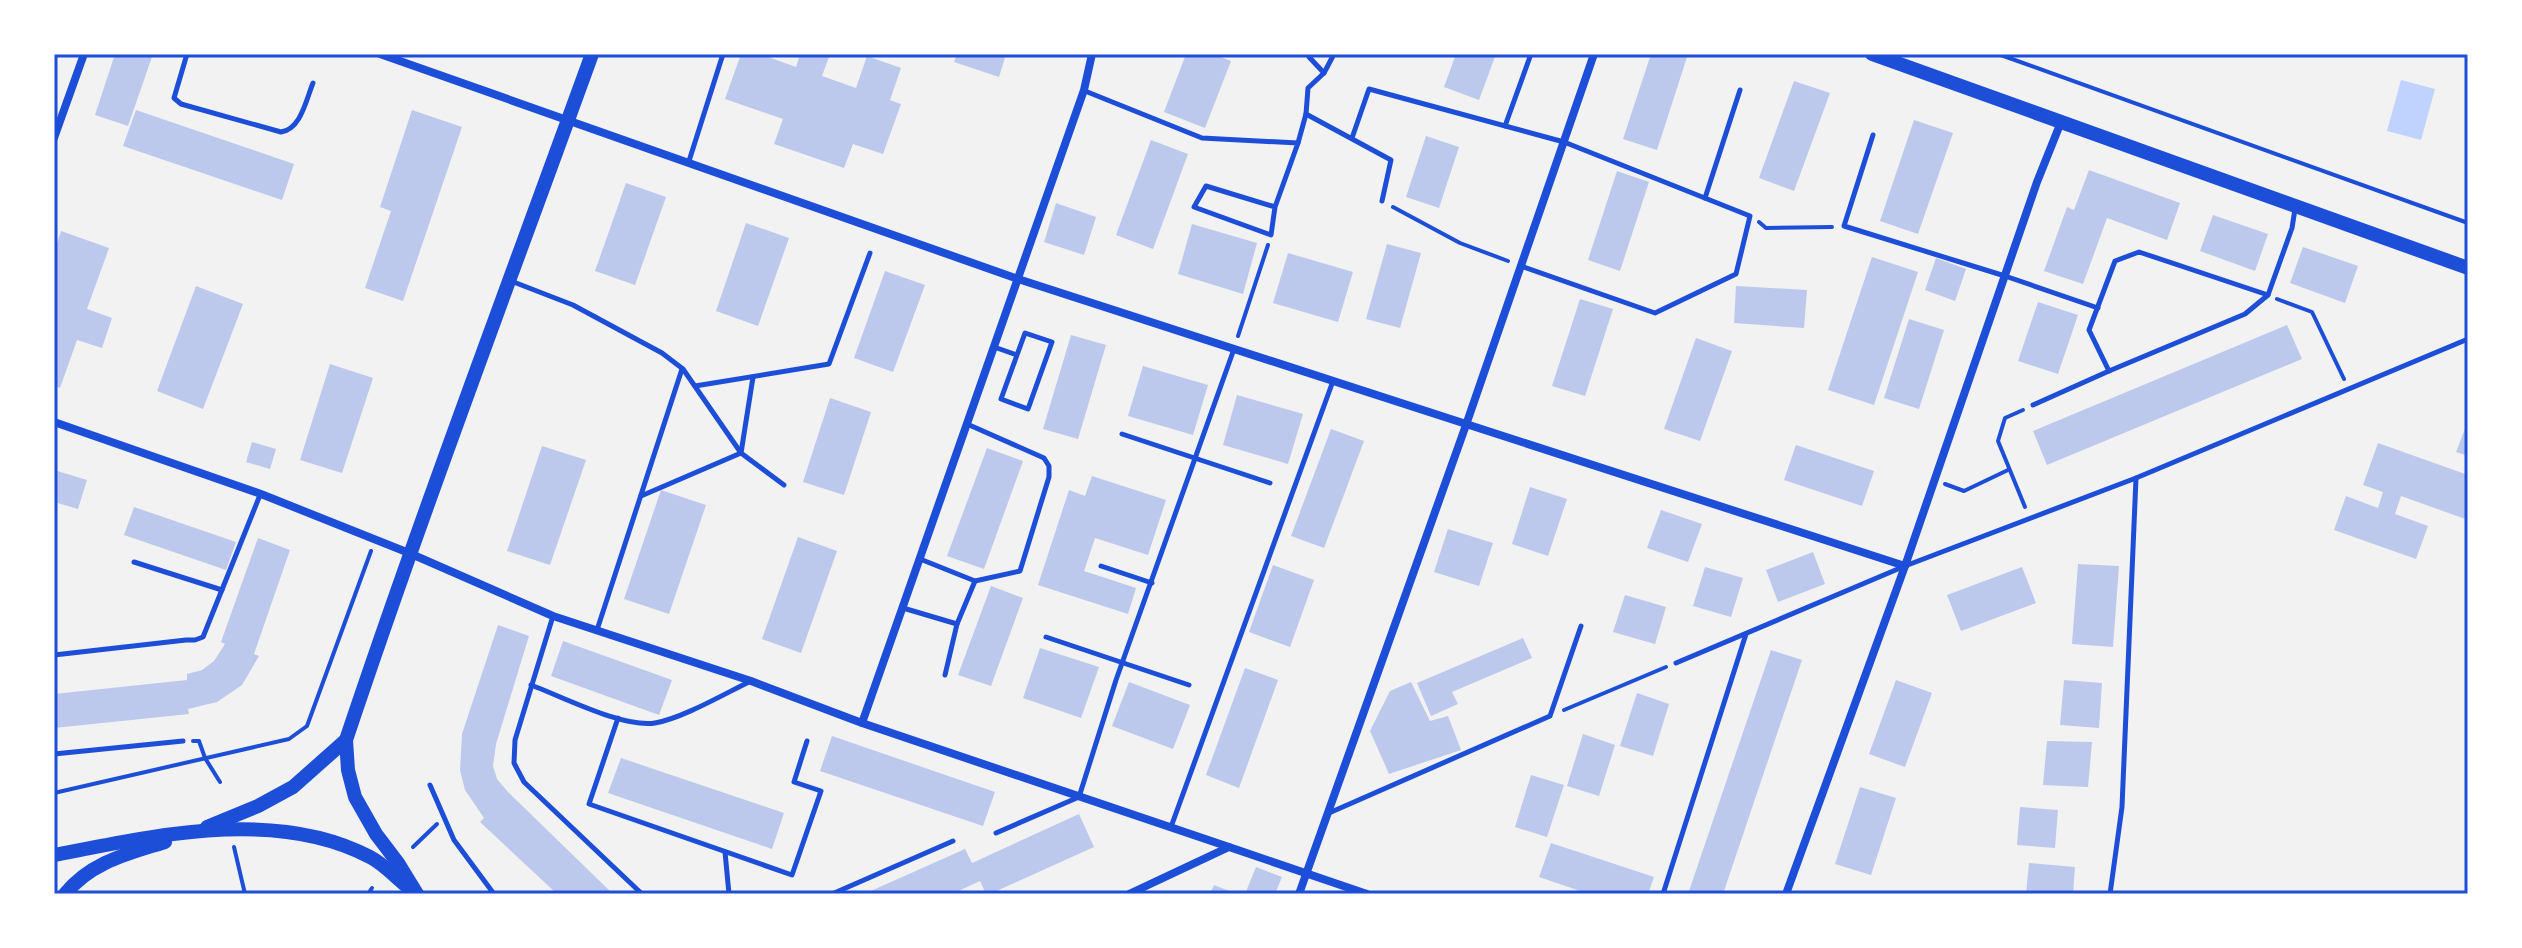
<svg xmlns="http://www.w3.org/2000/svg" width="2522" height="948" font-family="'Noto Sans',sans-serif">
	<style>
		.water { fill: #bfd3fe }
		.building { fill: #bdc9ec }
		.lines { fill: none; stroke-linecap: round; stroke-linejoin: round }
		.path { stroke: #1d4ed8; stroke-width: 4 }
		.service { stroke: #1d4ed8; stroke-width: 5 }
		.minor { stroke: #1d4ed8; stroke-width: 8 }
		.secondary { stroke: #1d4ed8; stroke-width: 14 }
		.neatline { fill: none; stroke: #1d4ed8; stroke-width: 3 }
	</style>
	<rect width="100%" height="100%" fill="#f2f2f2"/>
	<polygon class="water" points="2401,80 2435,89 2421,140 2387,131"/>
	<g class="building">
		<polygon points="115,54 153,54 128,126 95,115"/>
		<polygon points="741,54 760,54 796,67 800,54 830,54 822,76 856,88 867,56 901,68 890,100 901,104 883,154 853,144 844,168 774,144 783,119 725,99"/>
		<polygon points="957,54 1006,54 999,77 954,62"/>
		<polygon points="1186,54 1213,54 1231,61 1205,128 1164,112"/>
		<polygon points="1456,54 1496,54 1479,100 1444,87"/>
		<polygon points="1651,54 1688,54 1657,150 1623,139"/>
		<polygon points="1794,81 1830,93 1794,191 1759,178"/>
		<polygon points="136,110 294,164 282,200 123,146"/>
		<polygon points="412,110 462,127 403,301 365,288 391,211 380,207"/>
		<polygon points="1914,120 1953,133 1918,234 1880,221"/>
		<polygon points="1426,136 1459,147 1439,208 1406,197"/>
		<polygon points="1151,140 1188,154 1153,249 1116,235"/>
		<polygon points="2089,170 2180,203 2167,240 2107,218 2083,284 2044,271 2067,207 2074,210"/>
		<polygon points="1617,171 1649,182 1620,271 1588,260"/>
		<polygon points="626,183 666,197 635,285 595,271"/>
		<polygon points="1056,203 1096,217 1084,255 1044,242"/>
		<polygon points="2213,215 2268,234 2255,271 2200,251"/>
		<polygon points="746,223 789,238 758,326 716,311"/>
		<polygon points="1192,224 1257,243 1243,294 1178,274"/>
		<polygon points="61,231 109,248 87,309 112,318 102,348 77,340 60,388 54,386 54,253"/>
		<polygon points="1387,244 1421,253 1400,328 1366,319"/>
		<polygon points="2303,247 2358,266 2345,303 2290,283"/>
		<polygon points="1288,253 1353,272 1338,322 1273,303"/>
		<polygon points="1872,257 1918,272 1874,405 1828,390"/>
		<polygon points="1936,258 1966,269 1955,301 1925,290"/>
		<polygon points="885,271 925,285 893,372 854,358"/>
		<polygon points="196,286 243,304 203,409 157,391"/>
		<polygon points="1736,286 1807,290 1804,328 1734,323"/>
		<polygon points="1580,299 1613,309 1585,396 1552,386"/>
		<polygon points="2038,302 2078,315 2058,374 2018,361"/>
		<polygon points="1909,319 1944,330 1919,409 1884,398"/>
		<polygon points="2287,325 2302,359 2047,465 2033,431"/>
		<polygon points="1071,335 1106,345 1078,439 1043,429"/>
		<polygon points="1696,338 1732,351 1700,441 1664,429"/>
		<polygon points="330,364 373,378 342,473 300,460"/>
		<polygon points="1143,366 1208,385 1193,435 1128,416"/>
		<polygon points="1237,395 1303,414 1288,464 1223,445"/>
		<polygon points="830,398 871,412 844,495 803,482"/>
		<polygon points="2468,421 2468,456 2456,452"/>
		<polygon points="1331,429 1364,441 1324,548 1291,536"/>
		<polygon points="252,442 276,449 270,469 246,462"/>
		<polygon points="2378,443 2468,475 2468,520 2401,496 2395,514 2428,526 2416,559 2334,530 2346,496 2378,508 2383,492 2363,485"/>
		<polygon points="1796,445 1874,471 1862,506 1784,480"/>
		<polygon points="542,446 586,460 550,565 507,551"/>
		<polygon points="987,448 1023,461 984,569 947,556"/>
		<polygon points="54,470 87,480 78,509 54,502"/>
		<polygon points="1092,476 1166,500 1148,555 1095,538 1084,571 1136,588 1128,614 1038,585 1069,490 1085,496"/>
		<polygon points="1530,487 1567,499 1548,556 1512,544"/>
		<polygon points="661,490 706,505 669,614 624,599"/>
		<polygon points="134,507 236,542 226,570 124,535"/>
		<polygon points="1661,510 1702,524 1688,562 1647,548"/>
		<polygon points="1448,529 1493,543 1479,586 1434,572"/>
		<polygon points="798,537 837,551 801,653 762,639"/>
		<polygon points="258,538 290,550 254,654 259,656 242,685 217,702 188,709 189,714 54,728 54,694 187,680 187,674 202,670 214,661 225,644 221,642"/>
		<polygon points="1813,552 1825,584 1778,602 1766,570"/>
		<polygon points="2078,564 2119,566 2113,647 2072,644"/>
		<polygon points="1273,565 1314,580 1290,647 1249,632"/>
		<polygon points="1705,567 1743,578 1731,617 1693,606"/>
		<polygon points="2022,567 2036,603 1961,631 1947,595"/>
		<polygon points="991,586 1023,598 991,686 958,675"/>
		<polygon points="1625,595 1666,607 1655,644 1613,632"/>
		<polygon points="498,625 529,636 496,744 493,766 497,779 508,792 613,894 557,894 480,822 484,818 465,790 460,770 462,734"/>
		<polygon points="1523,638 1532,658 1452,692 1458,704 1431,716 1417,683"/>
		<polygon points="563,641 672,680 659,715 551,676"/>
		<polygon points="1040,648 1099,667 1081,718 1023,698"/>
		<polygon points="1771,650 1802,660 1755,799 1723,894 1688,894"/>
		<polygon points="1245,668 1278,680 1239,788 1206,775"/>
		<polygon points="1896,680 1932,693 1905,767 1869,754"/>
		<polygon points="2064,680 2102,683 2099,728 2060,725"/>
		<polygon points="1129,682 1190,705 1173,749 1112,726"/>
		<polygon points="1411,682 1430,721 1448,716 1461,750 1389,774 1370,731 1390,691"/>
		<polygon points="1637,693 1669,704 1653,756 1620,746"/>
		<polygon points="1583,734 1615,745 1599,796 1567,786"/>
		<polygon points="832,736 995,792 983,826 820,771"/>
		<polygon points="2047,741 2092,742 2088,787 2043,785"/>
		<polygon points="621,758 784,813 772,849 608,793"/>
		<polygon points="1531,775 1564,785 1547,837 1515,827"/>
		<polygon points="1860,787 1896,798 1871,875 1835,864"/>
		<polygon points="2020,807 2058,810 2055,848 2017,845"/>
		<polygon points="1079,814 1094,847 990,894 986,894 980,881 952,894 864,894 965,849 972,863"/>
		<polygon points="1551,843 1654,877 1648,894 1589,894 1539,877"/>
		<polygon points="2029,863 2075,867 2073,894 2026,894"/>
		<polygon points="1256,867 1282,877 1275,894 1245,894"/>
		<polygon points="1214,885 1237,894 1210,894"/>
	</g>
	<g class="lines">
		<g class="path">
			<polyline points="1998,54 2468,223"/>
			<polyline points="1393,207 1460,243 1508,261"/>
			<polyline points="1759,222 1766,228 1832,227"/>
			<polyline points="2277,299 2312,312 2344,379"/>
			<polyline points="1238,336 1268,245"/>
			<polyline points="2023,410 2005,418 1998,441 2025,507"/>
			<polyline points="1945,484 1964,491 2008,470"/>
			<polyline points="1564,710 1666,667"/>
			<polyline points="193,741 199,741 205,758 220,782"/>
			<polyline points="54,793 289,739 307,726 371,551"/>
			<polyline points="234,847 245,894"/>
			<polyline points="413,847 437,824"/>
			<polyline points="368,894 372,888"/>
		</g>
		<g class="service">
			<path d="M 187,54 L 174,98 L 181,104 L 281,132 C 301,129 306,100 313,83"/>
			<polyline points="1324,73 1334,54"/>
			<polyline points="1085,91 1202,138 1298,143 1275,207 1271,235 1194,207 1206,186 1275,207"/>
			<polyline points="1306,114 1391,160 1382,201"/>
			<polyline points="1505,126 1531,54"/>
			<polyline points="1873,135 1844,226 2005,276 2098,308"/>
			<polyline points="1352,138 1369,89 1564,142 1750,216 1736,274 1655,313 1521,266"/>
			<polyline points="1298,143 1306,114 1308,88 1324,73 1309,57 1309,54"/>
			<polyline points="689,161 723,54"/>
			<polyline points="1705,198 1740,90"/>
			<polygon points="2139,252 2268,295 2245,314 2109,371 2089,330 2115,261"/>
			<polyline points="511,281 573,305 662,353 683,369 741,453 784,485"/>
			<polyline points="2268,295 2292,228 2295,209"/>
			<polyline points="994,347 1017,355 1025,333 1052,342 1028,409 1001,399 1017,355"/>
			<polyline points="695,386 829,364 870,253"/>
			<polyline points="2033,405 2109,371"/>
			<polyline points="1122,434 1270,483"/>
			<polyline points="641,496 741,453 753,377"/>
			<polyline points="920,559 975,581"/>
			<polyline points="134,562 222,590"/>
			<polyline points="1101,566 1152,583"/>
			<polyline points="903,608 957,624"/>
			<polyline points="553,616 515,740 514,763 524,782 642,894"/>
			<polyline points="597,630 682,369"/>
			<polyline points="1046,637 1189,685"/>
			<polyline points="54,655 186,640 195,640 203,637 260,495"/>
			<polyline points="1676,663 1905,566 2136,478 2468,339"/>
			<polyline points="945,675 957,624 975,581 1020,571 1049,477 1049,466 1044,458 967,424"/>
			<path d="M 531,685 C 563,697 623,728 655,723 C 683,718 724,694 751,681"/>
			<polyline points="618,718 589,804 792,875 821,791 794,782 807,741"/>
			<polyline points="54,754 183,741"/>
			<polyline points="430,785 454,840 494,894"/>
			<polyline points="1329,813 1550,716 1581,626"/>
			<polyline points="1171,827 1333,381"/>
			<polyline points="996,833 1079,797 1116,680 1234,349"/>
			<polyline points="725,852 729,894"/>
			<polyline points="832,894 953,841"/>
			<polyline points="1663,894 1746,634"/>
			<polyline points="2110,894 2122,807 2136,478"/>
		</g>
		<g class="minor">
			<polyline points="380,54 1018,279 1905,566"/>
			<polyline points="54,138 84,54"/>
			<polyline points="54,422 261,494 409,553 553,616 751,681 862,723 1229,847"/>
			<polyline points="862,723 1084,90 1092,54"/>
			<polyline points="1129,894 1229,847 1367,894"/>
			<polyline points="1299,894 1466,425 1594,54"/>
			<polyline points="1786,894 1905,566 2037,182 2061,122"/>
		</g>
		<g class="secondary">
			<polyline points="1872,54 2468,268"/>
			<polyline points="207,827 258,806 293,787 346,740"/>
			<path d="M 54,855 C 153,836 276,807 370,857 C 384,864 396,878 409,888"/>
			<path d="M 65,894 C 91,862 127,854 165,842"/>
			<path d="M 417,894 L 398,863 L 376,834 L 355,797 L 348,770 L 346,740 C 423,510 509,283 592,54"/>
		</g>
	</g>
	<rect width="2522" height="948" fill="none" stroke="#ffffff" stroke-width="112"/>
	<rect x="56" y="56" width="2410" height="836" class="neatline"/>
</svg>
